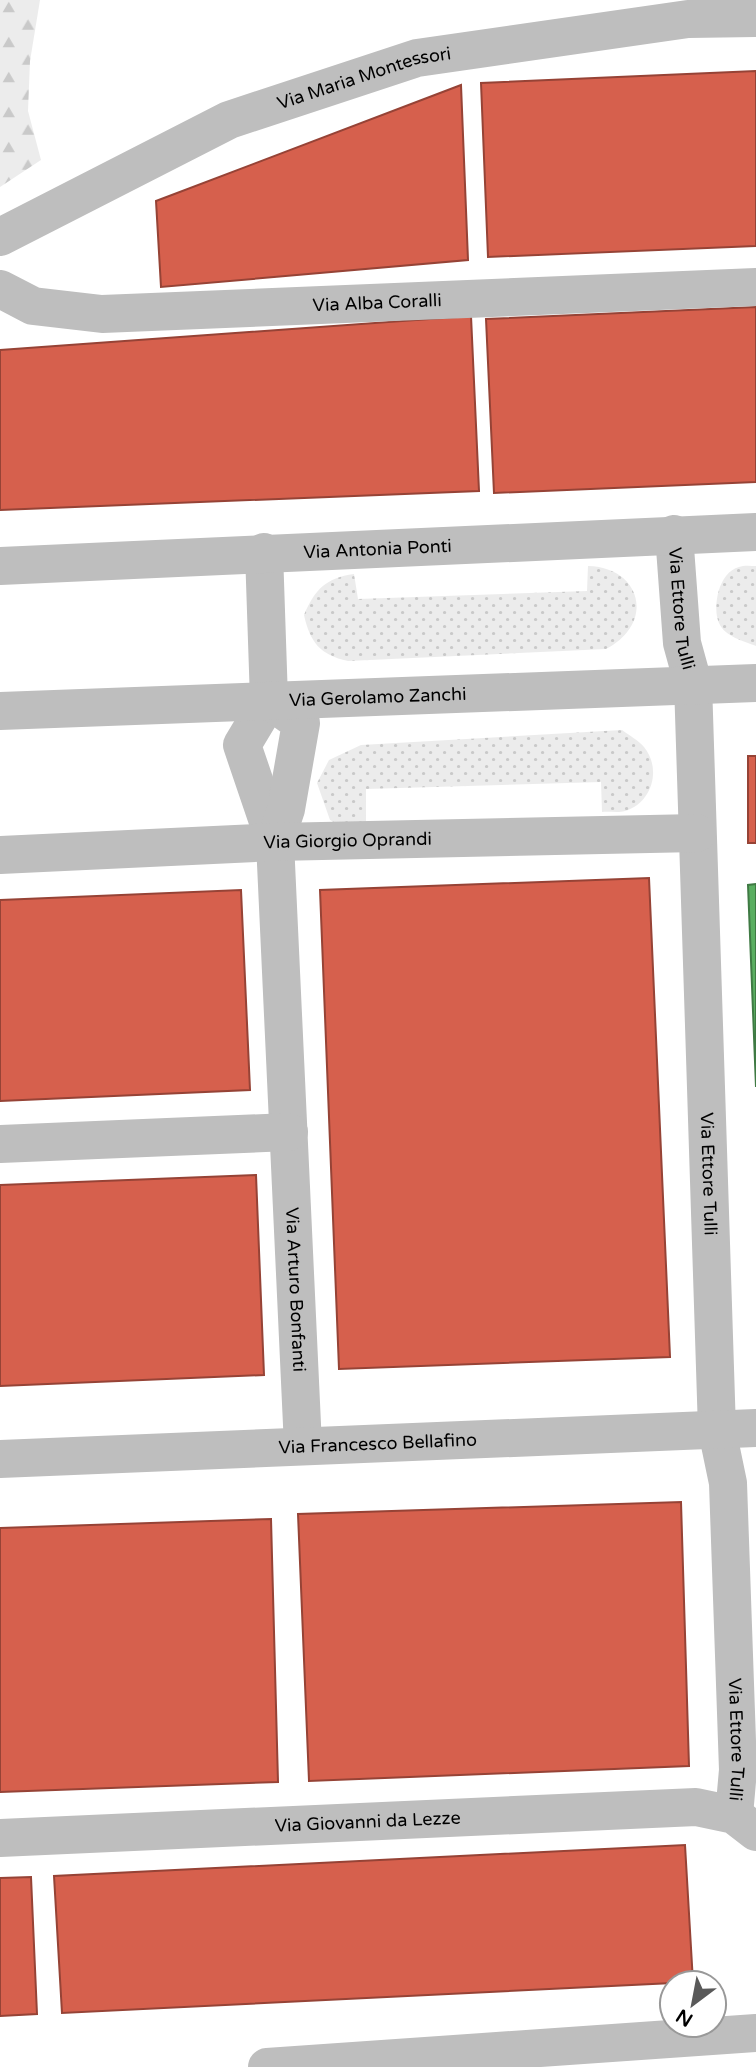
<svg xmlns="http://www.w3.org/2000/svg" width="756" height="2067" font-family="'Varela Round',sans-serif">
	<style>
		.grass { fill: url(#grass-dots) }
		.forest { fill: url(#forest-firs) }
		.shops { fill: #d6604d; stroke: #964336; stroke-width: 2 }
		.public { fill: #5aae61; stroke: #3f7a44; stroke-width: 2 }
		.lines { fill: none; stroke-linecap: round; stroke-linejoin: round }
		.minor { stroke: #bebebe; stroke-width: 38 }
		.tertiary { stroke: #bebebe; stroke-width: 38 }
		.labels { text-anchor: middle; dominant-baseline: central; stroke-width: 7; stroke-linejoin: round; paint-order: stroke }
		.street-label { font-size: 18px; fill: #000; stroke: #fff }
	</style>
	<defs>
		<pattern id="grass-dots" width="8" height="8" patternUnits="userSpaceOnUse" patternTransform="scale(1.75)"><rect width="8" height="8" fill="#ececec"/><path d="M2 2h.1M6 6h.1" fill="none" stroke="#c9c9c9" stroke-width="1.8" stroke-linecap="round"/></pattern>
		<pattern id="forest-firs" width="22" height="20" patternUnits="userSpaceOnUse" patternTransform="scale(1.75)"><rect width="22" height="20" fill="#ececec"/><path d="M5 1l3.5 6h-7zM16 11l3.5 6h-7z" fill="#c9c9c9"/></pattern>
	</defs>
	<rect width="100%" height="100%" fill="#fff"/>
	<g class="grass">
		<path d="M 588,566 C 641,567 656,623 606,649 L 348,661 C 320,655 310,642 304,615 C 315,589 326,578 354,574 L 358,599 L 587,591 Z"/>
		<path d="M 756,566 L 756,646 C 744,641 725,637 719,623 C 712,606 719,572 739,567 C 744,565 751,566 756,566 Z"/>
		<path d="M 622,730 C 629,735 639,741 644,747 C 662,769 652,803 625,811 C 618,813 609,811 602,812 L 601,782 L 366,789 L 366,831 L 353,832 L 330,820 L 317,783 L 329,760 L 361,745 Z"/>
	</g>
	<polygon class="forest" points="0,0 40,0 30,61 28,111 41,160 0,187"/>
	<g class="shops">
		<polygon points="756,71 756,246 488,257 481,83"/>
		<polygon points="461,85 468,260 161,287 156,201"/>
		<polygon points="756,307 756,482 494,493 486,319"/>
		<polygon points="471,316 479,491 0,510 0,350"/>
		<rect x="748" y="756" width="8" height="87"/>
		<polygon points="649,878 670,1357 339,1369 320,890"/>
		<polygon points="241,890 250,1090 0,1101 0,900"/>
		<polygon points="256,1175 264,1375 0,1386 0,1185"/>
		<polygon points="681,1502 689,1766 309,1781 298,1514"/>
		<polygon points="271,1519 278,1782 0,1792 0,1528"/>
		<polygon points="685,1845 693,1982 62,2013 54,1876"/>
		<polygon points="31,1877 37,2014 0,2016 0,1878"/>
	</g>
	<polygon class="public" points="756,884 756,1087 748,885"/>
	<g class="lines">
		<g class="minor">
			<path id="s1" d="M 0,237 L 229,120 L 417,58 L 688,19 L 756,18"/>
			<path id="s2" d="M 0,289 L 33,306 L 102,314 L 756,287"/>
			<path id="s3" d="M 674,534 L 682,643 L 693,683 L 717,1430 L 728,1483 L 738,1770 L 734,1815"/>
			<path id="s4" d="M 264,552 L 269,700 L 242,745 L 275,842 L 303,1446"/>
			<path id="s5" d="M 0,566 L 756,532"/>
			<polyline points="269,700 301,723 286,809 275,842"/>
			<path id="s6" d="M 0,855 L 275,842 L 697,833"/>
			<polyline points="0,1144 289,1132"/>
			<path id="s7" d="M 0,1459 L 756,1428"/>
			<path id="s8" d="M 0,1838 L 696,1807 L 734,1815 L 756,1832"/>
		</g>
		<g class="tertiary">
			<path id="s9" d="M 0,711 L 756,683"/>
			<polyline points="267,2067 756,2033"/>
		</g>
	</g>
	<g class="labels">
		<g class="street-label">
			<text stroke="none"><textPath href="#s1" startOffset="399">Via Maria Montessori</textPath></text>
			<text stroke="none"><textPath href="#s2" startOffset="382">Via Alba Coralli</textPath></text>
			<text stroke="none"><textPath href="#s5" startOffset="378">Via Antonia Ponti</textPath></text>
			<text stroke="none"><textPath href="#s3" startOffset="75">Via Ettore Tulli</textPath></text>
			<text stroke="none"><textPath href="#s9" startOffset="378">Via Gerolamo Zanchi</textPath></text>
			<text stroke="none"><textPath href="#s6" startOffset="348">Via Giorgio Oprandi</textPath></text>
			<text stroke="none"><textPath href="#s3" startOffset="642">Via Ettore Tulli</textPath></text>
			<text stroke="none"><textPath href="#s4" startOffset="751">Via Arturo Bonfanti</textPath></text>
			<text stroke="none"><textPath href="#s7" startOffset="378">Via Francesco Bellafino</textPath></text>
			<text stroke="none"><textPath href="#s3" startOffset="1209">Via Ettore Tulli</textPath></text>
			<text stroke="none"><textPath href="#s8" startOffset="368">Via Giovanni da Lezze</textPath></text>
		</g>
	</g>
	<g transform="translate(693 2004) rotate(212)"><circle r="33" fill="#ffffff" stroke="#999999" stroke-width="2"/>
	<path d="M0-5L12 26L0 18L-12 26Z" fill="#595959"/>
	<text y="-10" font-size="19" font-weight="bold" text-anchor="middle" fill="#000000">N</text>
	</g>
</svg>
